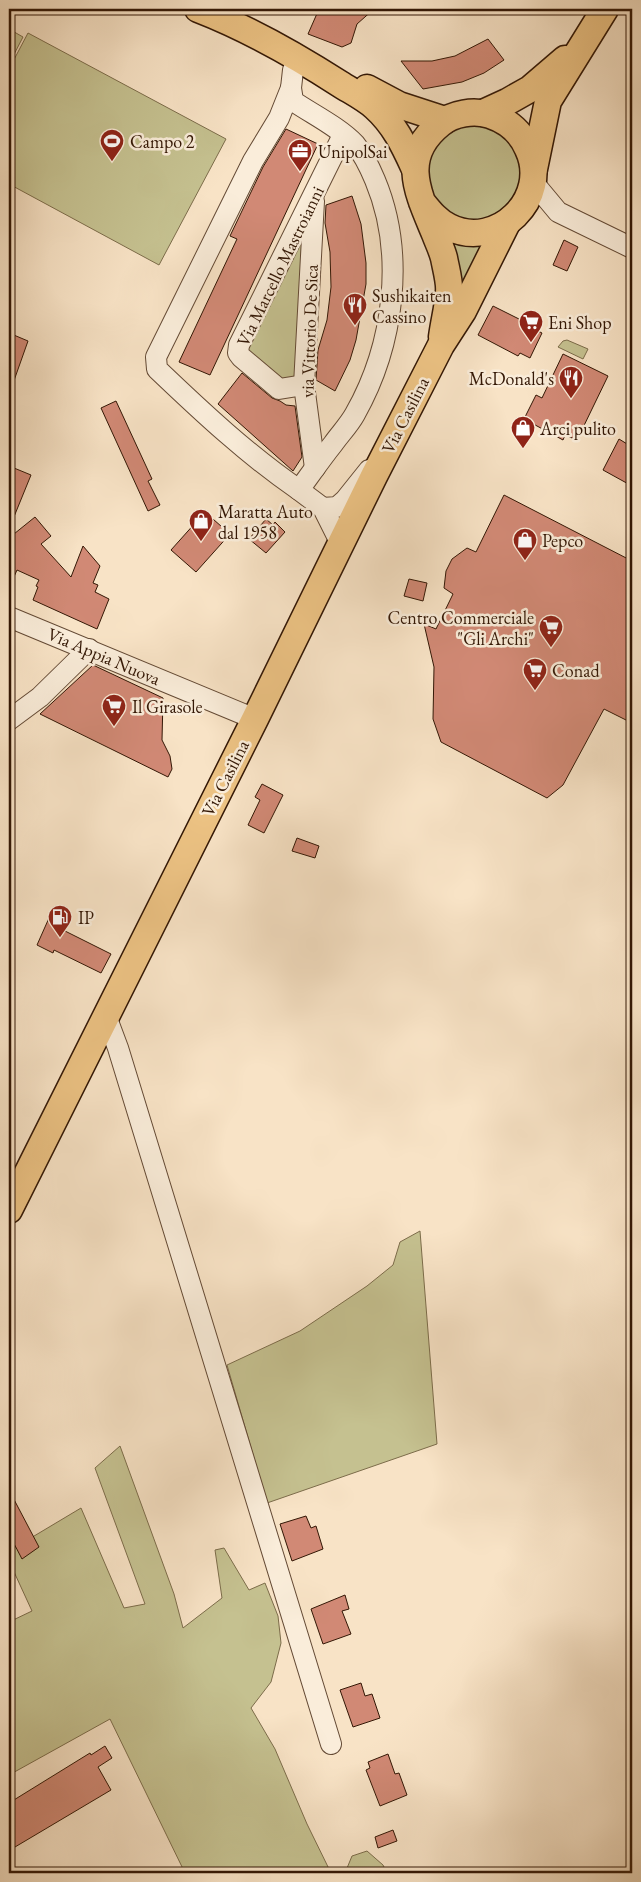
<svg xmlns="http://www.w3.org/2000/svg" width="641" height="1882" font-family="'EB Garamond',serif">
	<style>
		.green { fill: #c5c190; stroke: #7c6c4a }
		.building { fill: #d18975; stroke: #331705 }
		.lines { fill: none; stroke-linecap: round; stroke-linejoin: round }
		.minor-casing { stroke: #644a35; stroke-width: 22 }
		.major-casing { stroke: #331705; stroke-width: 29 }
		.minor { stroke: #faedda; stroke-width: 20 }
		.major { stroke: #ecc283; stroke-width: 26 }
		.labels { text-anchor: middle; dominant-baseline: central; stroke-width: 5; stroke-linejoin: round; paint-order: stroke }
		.poi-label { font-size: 18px; fill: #331705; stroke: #faedda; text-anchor: start }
		.street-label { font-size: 18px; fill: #331705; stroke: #faedda }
	</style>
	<rect width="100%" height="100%" fill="#f8e3c6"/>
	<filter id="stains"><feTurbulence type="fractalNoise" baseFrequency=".004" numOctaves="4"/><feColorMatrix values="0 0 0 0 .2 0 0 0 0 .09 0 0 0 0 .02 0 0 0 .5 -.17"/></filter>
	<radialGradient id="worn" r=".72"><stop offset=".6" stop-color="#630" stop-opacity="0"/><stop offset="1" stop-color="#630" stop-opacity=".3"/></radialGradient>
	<g class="green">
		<polygon points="9,29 23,37 9,64"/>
		<polygon points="28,33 226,139 159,265 9,184 9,69"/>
		<path d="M 486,120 L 514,142 C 517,152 522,165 522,176 C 521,204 483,230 456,219 C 447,215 437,204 428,198 L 425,146 L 435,132 Z"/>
		<polygon points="302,235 296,378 280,380 245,352"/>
		<polygon points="452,241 488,241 459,298 458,261"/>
		<polygon points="567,340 588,349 583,359 558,347 563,341"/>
		<polygon points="420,1231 437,1444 267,1503 227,1365 300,1331 367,1286 393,1265 400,1242"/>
		<polygon points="120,1446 174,1594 183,1628 222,1598 215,1550 224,1548 249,1590 265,1583 278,1616 281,1643 271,1682 251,1708 275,1749 307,1824 331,1873 185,1873 110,1719 9,1775 9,1622 32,1611 9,1561 9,1551 81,1508 124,1608 145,1604 95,1468"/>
		<polygon points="367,1851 383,1865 387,1873 345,1873 352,1856"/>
	</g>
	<g class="building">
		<polygon points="319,9 374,9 357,24 351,43 342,47 308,34"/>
		<polygon points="488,39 504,60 484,73 462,82 423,89 401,61 432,61 455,56"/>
		<polygon points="286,129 318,144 210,375 179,362 237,239 230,236 263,167"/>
		<polygon points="352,196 361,224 366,263 366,284 356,340 350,360 335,391 316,380 318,350 327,320 331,287 330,252 325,223 326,205"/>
		<polygon points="564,240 578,247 567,271 553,265"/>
		<polygon points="493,306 533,326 532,328 542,333 530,358 520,353 518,356 478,335"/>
		<polygon points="9,333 28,341 11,389 9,389"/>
		<polygon points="563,354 608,376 577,440 565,435 563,440 524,419 536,395 542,398"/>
		<polygon points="242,373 272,398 280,401 286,405 295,406 302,457 293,471 218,404"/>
		<polygon points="116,401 152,479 148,481 160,505 148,511 101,408"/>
		<polygon points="619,439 632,447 632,486 603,470"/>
		<polygon points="14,468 31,475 9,529 9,482"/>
		<polygon points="504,495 632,561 632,723 604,709 563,785 547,798 441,742 433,719 434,667 424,624 436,629 453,594 444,588 446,571 452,559 467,548 476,552"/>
		<polygon points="205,512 230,534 196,572 171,550"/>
		<polygon points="35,517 51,536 41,544 71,577 83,546 100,566 93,583 98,585 95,592 109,599 97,629 33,600 38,587 36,586 39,580 17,570 9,588 9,538"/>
		<polygon points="266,519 273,525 275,522 285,532 266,553 249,539"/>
		<polygon points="409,579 427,583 423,601 404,596"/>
		<polygon points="93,665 163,698 162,740 170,756 172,769 168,777 40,714"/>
		<polygon points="262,784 283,795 264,833 248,825 260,800 255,797"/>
		<polygon points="297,838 319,846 315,858 292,851"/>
		<polygon points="53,909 69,918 63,930 111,954 101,973 54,950 53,953 37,945"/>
		<polygon points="9,1490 39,1547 22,1559 9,1534"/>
		<polygon points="306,1516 311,1528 316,1526 323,1549 292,1561 280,1524"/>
		<polygon points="345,1595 349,1609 342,1611 351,1634 323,1644 311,1609"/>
		<polygon points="361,1683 365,1696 372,1694 380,1718 353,1727 340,1690"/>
		<polygon points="105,1746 112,1758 98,1767 111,1790 15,1847 9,1838 9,1803 90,1753 91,1755"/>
		<polygon points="388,1754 395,1774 399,1773 407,1795 380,1806 366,1770 370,1768 368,1762"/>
		<polygon points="393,1830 397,1841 378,1848 375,1837"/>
	</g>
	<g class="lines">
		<defs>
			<g id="minor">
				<path d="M 306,62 L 293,70 L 291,88 L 293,101 C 312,114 339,127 355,144 C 364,155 370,168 375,180 C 406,254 394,345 355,414 C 349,425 340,434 333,444 C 321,459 310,475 299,490 L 323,508 L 341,544"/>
				<path d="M 291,88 L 279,118 L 253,161 L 156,357 L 157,369 C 202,412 248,455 299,490"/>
				<polyline points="533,182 558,212 632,248"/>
				<polyline points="314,201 304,385 315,468"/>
				<polyline points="304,385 279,389 241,357 238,353 239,345 343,135"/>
				<polyline points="323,508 337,507 345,500 369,470"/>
				<polyline points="9,617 255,719"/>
				<polyline points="9,720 40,697 89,649"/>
				<polyline points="106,1016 118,1048 331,1744"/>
			</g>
			<g id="major">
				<path d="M 198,9 C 247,28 295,55 340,84 C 351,91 365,98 375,107 C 394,124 404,145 414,167"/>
				<polyline points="367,88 399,105 445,120"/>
				<polyline points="483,113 507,102 530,89 565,59"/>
				<polyline points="534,169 548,101 605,9"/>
				<path d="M 422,202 C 430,212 437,221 449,227 C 497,251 551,198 528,149 C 521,132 508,121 490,115 C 474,110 453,113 440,124 C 399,157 418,193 435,234 C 438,242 442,250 444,258 C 446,269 450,282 449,292 C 448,307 444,322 442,337"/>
				<polyline points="9,1210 255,719 374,476 441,345 463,311 507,223"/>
			</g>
		</defs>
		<use href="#minor" class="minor-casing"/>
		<use href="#major" class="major-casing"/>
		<use href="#minor" class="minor"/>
		<use href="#major" class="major"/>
	</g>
	<defs>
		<symbol id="stadium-pin" viewBox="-11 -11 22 30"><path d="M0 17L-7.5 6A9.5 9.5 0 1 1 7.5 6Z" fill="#8f2418" stroke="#faedda"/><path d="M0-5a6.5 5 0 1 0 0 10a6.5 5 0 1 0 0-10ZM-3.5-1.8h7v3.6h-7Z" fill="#fff"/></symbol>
		<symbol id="office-pin" viewBox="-11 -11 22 30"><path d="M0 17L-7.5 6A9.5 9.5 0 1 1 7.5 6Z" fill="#8f2418" stroke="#faedda"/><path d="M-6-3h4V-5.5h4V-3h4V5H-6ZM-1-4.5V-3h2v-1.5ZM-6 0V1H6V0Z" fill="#fff"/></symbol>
		<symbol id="restaurant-pin" viewBox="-11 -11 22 30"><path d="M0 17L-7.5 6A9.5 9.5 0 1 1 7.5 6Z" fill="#8f2418" stroke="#faedda"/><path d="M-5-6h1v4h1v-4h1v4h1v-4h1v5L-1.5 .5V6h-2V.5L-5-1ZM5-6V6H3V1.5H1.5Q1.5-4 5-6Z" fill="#fff"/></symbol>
		<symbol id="supermarket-pin" viewBox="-11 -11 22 30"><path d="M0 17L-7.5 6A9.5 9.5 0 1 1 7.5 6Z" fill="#8f2418" stroke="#faedda"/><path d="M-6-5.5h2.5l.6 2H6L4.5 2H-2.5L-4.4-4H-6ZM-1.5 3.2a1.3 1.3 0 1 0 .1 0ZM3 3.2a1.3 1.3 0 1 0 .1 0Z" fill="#fff"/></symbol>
		<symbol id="shop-pin" viewBox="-11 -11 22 30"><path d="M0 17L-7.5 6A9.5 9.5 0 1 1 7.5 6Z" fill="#8f2418" stroke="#faedda"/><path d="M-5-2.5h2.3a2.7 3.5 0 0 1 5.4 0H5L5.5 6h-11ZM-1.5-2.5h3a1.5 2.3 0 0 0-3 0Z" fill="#fff"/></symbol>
		<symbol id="fuel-pin" viewBox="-11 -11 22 30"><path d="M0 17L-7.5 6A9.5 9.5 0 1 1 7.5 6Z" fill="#8f2418" stroke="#faedda"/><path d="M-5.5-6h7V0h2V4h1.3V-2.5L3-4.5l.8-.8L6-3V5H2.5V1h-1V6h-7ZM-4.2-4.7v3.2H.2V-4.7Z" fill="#fff"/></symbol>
	</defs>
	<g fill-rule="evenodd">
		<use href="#stadium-pin" x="98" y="127" width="28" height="38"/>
		<use href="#office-pin" x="286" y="137" width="28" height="38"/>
		<use href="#restaurant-pin" x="341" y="291" width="28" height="38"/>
		<use href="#supermarket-pin" x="517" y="308" width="28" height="38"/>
		<use href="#restaurant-pin" x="557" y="364" width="28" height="38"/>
		<use href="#shop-pin" x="509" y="414" width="28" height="38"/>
		<use href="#shop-pin" x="187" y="507" width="28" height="38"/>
		<use href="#shop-pin" x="511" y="526" width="28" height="38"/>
		<use href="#supermarket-pin" x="537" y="613" width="28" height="38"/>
		<use href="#supermarket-pin" x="521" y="656" width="28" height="38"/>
		<use href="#supermarket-pin" x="100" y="692" width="28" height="38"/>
		<use href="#fuel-pin" x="46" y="903" width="28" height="38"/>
	</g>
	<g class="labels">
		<g class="poi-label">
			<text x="130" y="141">Campo 2</text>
			<text x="318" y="151">UnipolSai</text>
			<text x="372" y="295">Sushikaiten<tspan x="372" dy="21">Cassino</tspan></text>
			<text x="548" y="322">Eni Shop</text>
			<text x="554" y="378" text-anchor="end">McDonald's</text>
			<text x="540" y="428">Arci pulito</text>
			<text x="218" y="511">Maratta Auto<tspan x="218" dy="21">dal 1958</tspan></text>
			<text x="542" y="540">Pepco</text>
			<text x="534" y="617" text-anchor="end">Centro Commerciale<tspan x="534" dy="21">"Gli Archi"</tspan></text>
			<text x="552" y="670">Conad</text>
			<text x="132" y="706">Il Girasole</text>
			<text x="78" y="917">IP</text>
		</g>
		<g class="street-label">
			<text transform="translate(280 266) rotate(-64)">Via Marcello Mastroianni</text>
			<text transform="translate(309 331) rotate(-88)">via Vittorio De Sica</text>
			<text transform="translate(405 415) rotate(-63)">Via Casilina</text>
			<text transform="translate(104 656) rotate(23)">Via Appia Nuova</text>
			<text transform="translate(225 778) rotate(-63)">Via Casilina</text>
		</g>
	</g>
	<rect width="641" height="1882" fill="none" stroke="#f8e3c6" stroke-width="30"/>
	<rect x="10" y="10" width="621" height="1862" fill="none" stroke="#331705" stroke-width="2.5"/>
	<rect x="15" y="15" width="611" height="1852" fill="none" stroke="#331705"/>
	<rect width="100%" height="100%" filter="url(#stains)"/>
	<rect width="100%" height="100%" fill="url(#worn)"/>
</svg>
